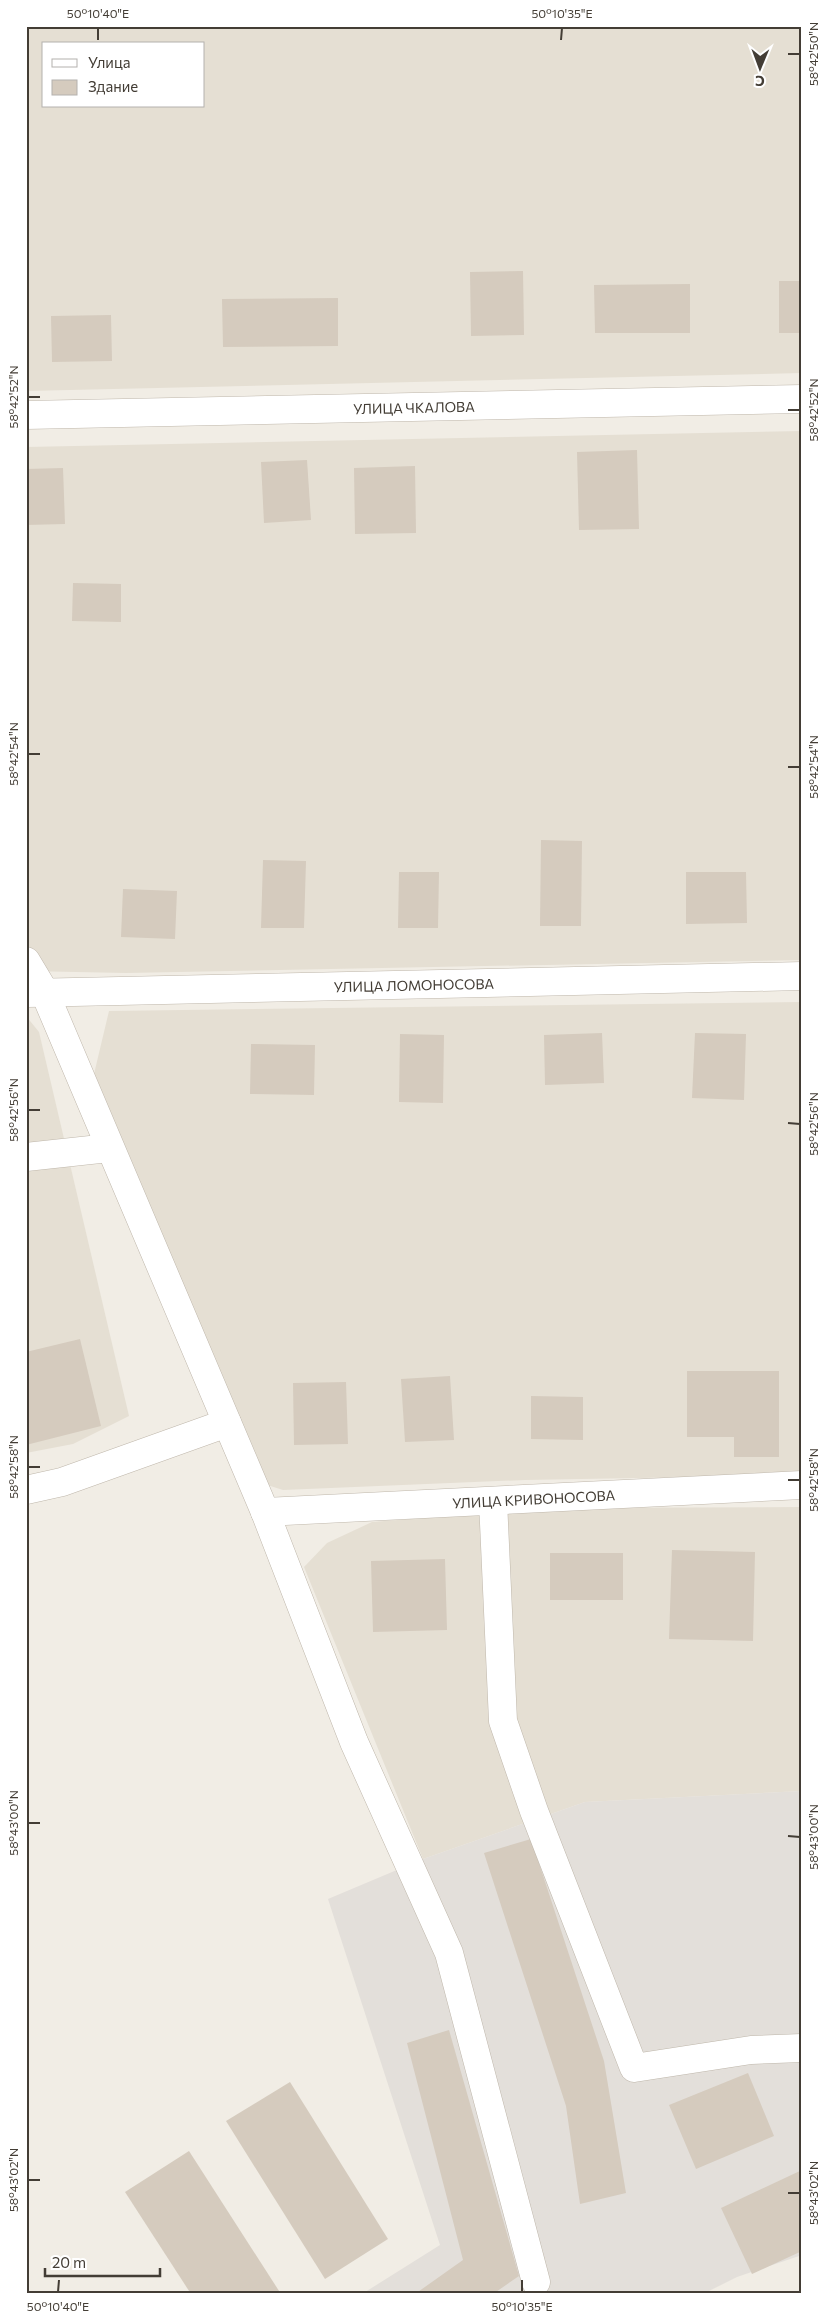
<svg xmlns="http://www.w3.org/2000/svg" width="828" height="2320" font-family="Commissioner,sans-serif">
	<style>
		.residential { fill: #e5dfd3; fill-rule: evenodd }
		.industrial { fill: #e3dfda }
		.building { fill: #d5cbbe }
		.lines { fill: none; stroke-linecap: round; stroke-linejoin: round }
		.minor-casing { stroke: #bfb7ab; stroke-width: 29 }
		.minor { stroke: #fff; stroke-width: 28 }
		.ticks { fill: none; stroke: #433d35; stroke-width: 2 }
		.labels { text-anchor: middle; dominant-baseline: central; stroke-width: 4; stroke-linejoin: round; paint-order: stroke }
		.street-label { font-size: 14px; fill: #433d35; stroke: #fff }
		.neatline { fill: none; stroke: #433d35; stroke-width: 2 }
		.ticks-label { font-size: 12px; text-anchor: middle; fill: #433d35 }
	</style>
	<rect width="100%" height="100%" fill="#f1ede5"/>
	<g class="residential">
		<path d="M 26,26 L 802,26 L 802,373 L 26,391 ZM 44,44 L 204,44 L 204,106 L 44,106 Z"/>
		<polygon points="802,431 802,960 126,973 26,971 26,447"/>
		<polygon points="802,1002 802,1475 525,1480 283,1490 242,1477 94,1074 109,1011"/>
		<polygon points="26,1016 39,1032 129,1416 73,1444 26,1453"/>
		<polygon points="802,1507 802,1791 585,1802 423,1859 304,1567 327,1543 372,1522 549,1508"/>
	</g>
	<polygon class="industrial" points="802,1791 802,2255 737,2277 703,2294 362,2294 440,2245 328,1899 423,1859 585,1802"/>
	<g class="building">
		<polygon points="523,271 524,335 471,336 470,272"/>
		<rect x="779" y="281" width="23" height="52"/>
		<polygon points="690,284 690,333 595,333 594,285"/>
		<polygon points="338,298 338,346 223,347 222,299"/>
		<polygon points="111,315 112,361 52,362 51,316"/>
		<polygon points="637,450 639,529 579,530 577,452"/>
		<polygon points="307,460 311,520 264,523 261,462"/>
		<polygon points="415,466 416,533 355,534 354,468"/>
		<polygon points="63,468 65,524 26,525 26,469"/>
		<polygon points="73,583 121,584 121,622 72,621"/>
		<polygon points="541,840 582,841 581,926 540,926"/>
		<polygon points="263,860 306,861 304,928 261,928"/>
		<polygon points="399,872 439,872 438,928 398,928"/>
		<polygon points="686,872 746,872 747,923 686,924"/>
		<polygon points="123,889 177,891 175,939 121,937"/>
		<polygon points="602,1033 604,1083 545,1085 544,1035"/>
		<polygon points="695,1033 746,1034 744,1100 692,1098"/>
		<polygon points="400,1034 444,1035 443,1103 399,1102"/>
		<polygon points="251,1044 315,1045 314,1095 250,1094"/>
		<polygon points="80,1339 101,1426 26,1445 26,1352"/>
		<polygon points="687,1371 779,1371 779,1457 734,1457 734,1437 687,1437"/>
		<polygon points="450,1376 454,1440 405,1442 401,1379"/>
		<polygon points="346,1382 348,1444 294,1445 293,1383"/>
		<polygon points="531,1396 583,1397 583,1440 531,1439"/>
		<polygon points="672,1550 755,1552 753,1641 669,1639"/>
		<rect x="550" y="1553" width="73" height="47"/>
		<polygon points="445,1559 447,1630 373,1632 371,1561"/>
		<polygon points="531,1839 604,2061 626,2193 580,2204 566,2106 484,1853"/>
		<polygon points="449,2030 519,2276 493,2294 415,2294 463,2260 407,2043"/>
		<polygon points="748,2073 774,2136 696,2169 669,2105"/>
		<polygon points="290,2082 388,2239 325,2279 226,2121"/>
		<polygon points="189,2151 281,2294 191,2294 125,2192"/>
		<polygon points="802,2170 802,2251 752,2274 721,2208"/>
	</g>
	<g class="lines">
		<defs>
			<g id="minor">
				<path id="s1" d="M 26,415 L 802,399"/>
				<polyline points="26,961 44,991 265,1512 354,1742 449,1953 536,2282"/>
				<path id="s2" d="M 28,993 L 802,976"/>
				<polyline points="26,1157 109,1148"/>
				<polyline points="26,1490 62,1482 227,1423"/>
				<polyline points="493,1501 503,1721 534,1811 634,2068 751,2050 802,2048"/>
				<path id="s3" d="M 265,1512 L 802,1485"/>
			</g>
		</defs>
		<use href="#minor" class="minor-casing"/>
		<use href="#minor" class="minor"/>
	</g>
	<path class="ticks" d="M 98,40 L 98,28M 561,40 L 562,28M 788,54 L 800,54M 28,397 L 40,397M 788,410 L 800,410M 28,754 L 40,754M 788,767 L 800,767M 28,1110 L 40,1110M 788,1123 L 800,1124M 28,1467 L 40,1467M 788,1480 L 800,1480M 28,1823 L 40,1823M 788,1836 L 800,1837M 28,2180 L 40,2180M 788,2193 L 800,2193M 58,2292 L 59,2280M 522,2292 L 522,2280"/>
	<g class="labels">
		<g class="street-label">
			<text stroke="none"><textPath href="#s1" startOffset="388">УЛИЦА ЧКАЛОВА</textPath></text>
			<text stroke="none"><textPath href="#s2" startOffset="386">УЛИЦА ЛОМОНОСОВА</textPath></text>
			<text stroke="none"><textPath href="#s3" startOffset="269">УЛИЦА КРИВОНОСОВА</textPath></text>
		</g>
	</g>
	<rect width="828" height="2320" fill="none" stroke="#ffffff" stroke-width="55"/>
	<rect x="42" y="42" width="162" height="65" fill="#ffffff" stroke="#b4b1ae"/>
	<rect x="52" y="59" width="25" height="8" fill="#ffffff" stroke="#b4b1ae"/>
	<text x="88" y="68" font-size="15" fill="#433d35">Улица</text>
	<rect x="52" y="80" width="25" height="15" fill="#d5cbbe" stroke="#b4b1ae"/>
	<text x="88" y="92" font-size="15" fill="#433d35">Здание</text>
	<g transform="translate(760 68) rotate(181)" stroke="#ffffff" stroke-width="4" paint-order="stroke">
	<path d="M0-4L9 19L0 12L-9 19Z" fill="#433d35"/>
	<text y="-8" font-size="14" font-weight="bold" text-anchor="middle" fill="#433d35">С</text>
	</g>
	<path d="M45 2268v8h115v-8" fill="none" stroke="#433d35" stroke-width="2.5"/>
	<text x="52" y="2268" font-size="15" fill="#433d35" stroke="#ffffff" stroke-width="4" paint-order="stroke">20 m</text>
	<rect x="28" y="28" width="772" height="2264" class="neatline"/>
	<g class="ticks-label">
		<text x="98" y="18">50°10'40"E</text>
		<text x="562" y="18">50°10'35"E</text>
		<text transform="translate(814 54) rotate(-90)" y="4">58°42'50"N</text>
		<text transform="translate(14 397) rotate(-90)" y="4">58°42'52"N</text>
		<text transform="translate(814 410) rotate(-90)" y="4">58°42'52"N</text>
		<text transform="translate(14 754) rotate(-90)" y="4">58°42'54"N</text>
		<text transform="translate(814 767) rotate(-90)" y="4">58°42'54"N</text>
		<text transform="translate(14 1110) rotate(-90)" y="4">58°42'56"N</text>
		<text transform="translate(814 1124) rotate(-90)" y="4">58°42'56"N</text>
		<text transform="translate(14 1467) rotate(-90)" y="4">58°42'58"N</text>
		<text transform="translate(814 1480) rotate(-90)" y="4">58°42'58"N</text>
		<text transform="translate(14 1823) rotate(-90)" y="4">58°43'00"N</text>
		<text transform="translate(814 1837) rotate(-90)" y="4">58°43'00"N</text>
		<text transform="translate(14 2180) rotate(-90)" y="4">58°43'02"N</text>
		<text transform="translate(814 2193) rotate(-90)" y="4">58°43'02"N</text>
		<text x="58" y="2311">50°10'40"E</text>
		<text x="522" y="2311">50°10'35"E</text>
	</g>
</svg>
